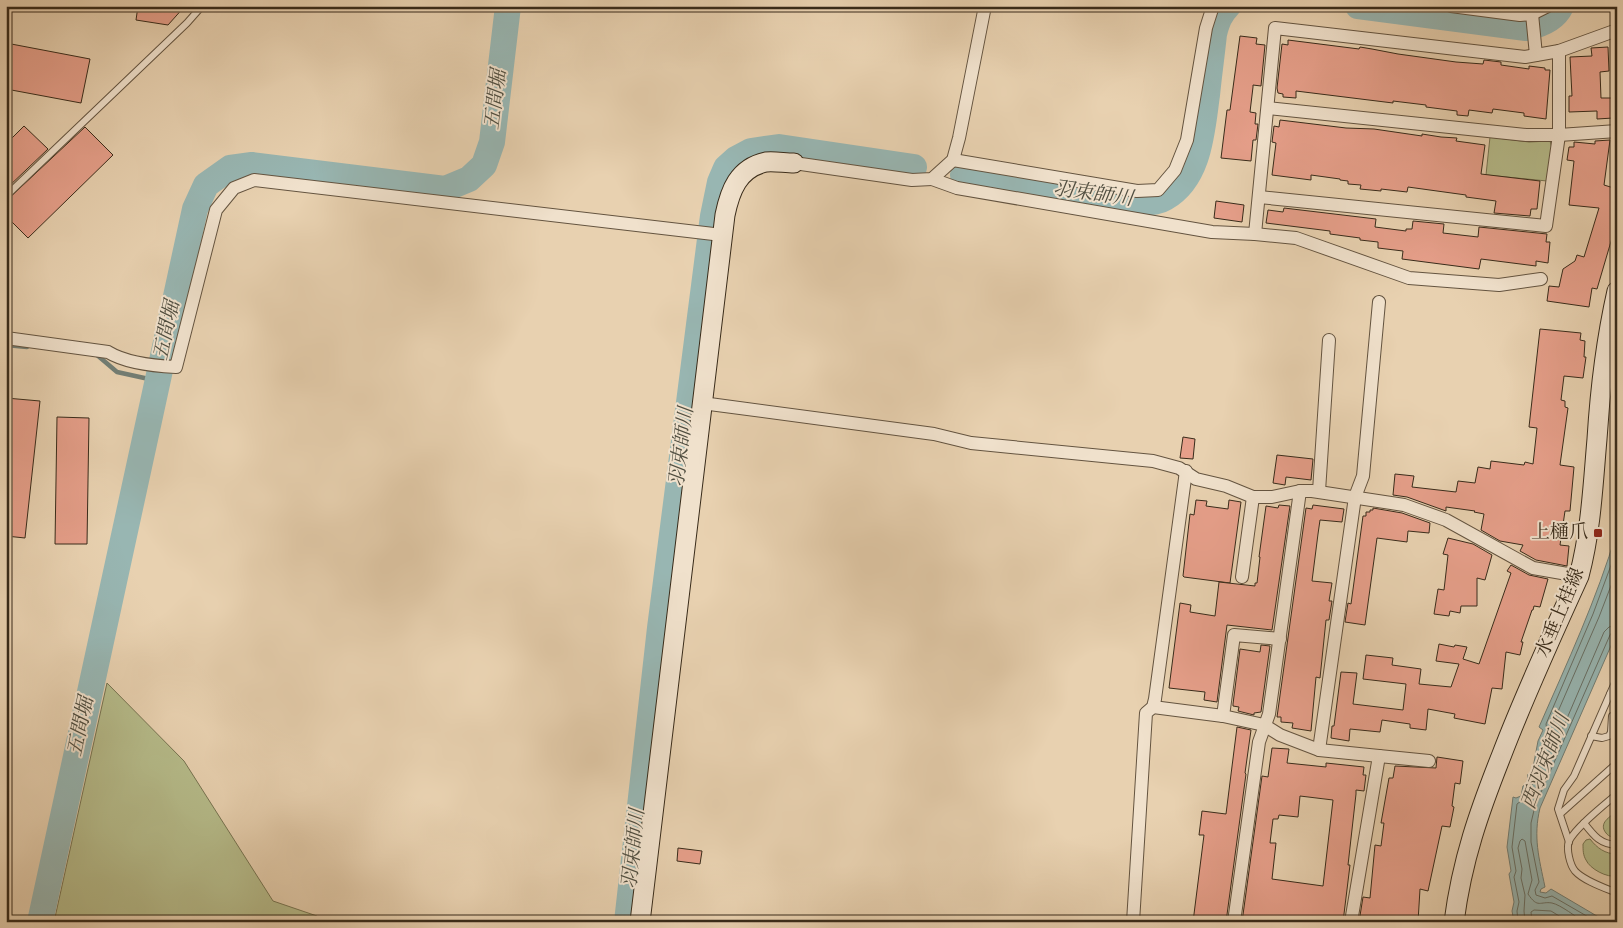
<svg xmlns="http://www.w3.org/2000/svg" width="1623" height="928" font-family="'Sorts Mill Goudy','Noto Serif JP',serif">
	<style>
		.green { fill: #b6bc8b; stroke: #777452 }
		.water { fill: #98b6b2; stroke: #727e75 }
		.lines { fill: none; stroke-linecap: round; stroke-linejoin: round }
		.shore { stroke: #687066; stroke-width: 1 }
		.stream { stroke: #727e75; stroke-width: 4.5 }
		.river { stroke: #98b6b2; stroke-width: 26 }
		.building { fill: #e69f8a; stroke: #382b1a; fill-rule: evenodd }
		.lane-casing { stroke: #645440; stroke-width: 8 }
		.street-casing { stroke: #645440; stroke-width: 14 }
		.secondary-casing { stroke: #382b1a; stroke-width: 21 }
		.lane { stroke: #f0e1cc; stroke-width: 6 }
		.street { stroke: #f0e1cc; stroke-width: 12 }
		.secondary { stroke: #f0e1cc; stroke-width: 19 }
		.poi-dot { fill: #8f2418; stroke: #f0e1cc; stroke-width: 2 }
		.labels { text-anchor: middle; dominant-baseline: central; stroke-width: 4; stroke-linejoin: round; paint-order: stroke }
		.poi-label { font-size: 19px; fill: #382b1a; stroke: #f0e1cc; text-anchor: end }
		.street-label { font-size: 19px; fill: #382b1a; stroke: #f0e1cc }
		.water-label { font-size: 20px; font-style: italic; fill: #504e40; stroke: #f0e1cc }
	</style>
	<rect width="100%" height="100%" fill="#e8d1b0"/>
	<filter id="stains"><feTurbulence type="fractalNoise" baseFrequency=".004" numOctaves="4"/><feColorMatrix values="0 0 0 0 .2 0 0 0 0 .09 0 0 0 0 .02 0 0 0 .5 -.17"/></filter>
	<radialGradient id="worn" r=".72"><stop offset=".6" stop-color="#630" stop-opacity="0"/><stop offset="1" stop-color="#630" stop-opacity=".3"/></radialGradient>
	<g class="green">
		<polygon points="1490,137 1529,142 1550,141 1552,148 1547,181 1486,175"/>
		<polygon points="107,683 184,761 273,901 317,916 316,922 54,922"/>
		<path d="M 1617,811 L 1617,837 C 1612,837 1609,837 1606,833 C 1598,823 1610,817 1617,811 Z"/>
		<path d="M 1590,839 C 1597,848 1605,854 1617,854 L 1617,876 C 1607,878 1590,869 1586,860 C 1583,855 1583,850 1583,844 L 1586,840 Z"/>
	</g>
	<path class="water" d="M 1617,531 L 1617,632 L 1540,808 C 1533,837 1539,858 1545,887 L 1541,889 L 1540,892 L 1546,893 L 1551,889 L 1607,922 L 1514,922 L 1512,911 L 1514,902 L 1509,874 L 1511,871 L 1507,847 L 1513,797 L 1516,798 L 1521,796 L 1523,786 L 1527,783 L 1528,774 L 1532,773 L 1538,741 L 1543,730 L 1539,727 C 1567,663 1597,599 1617,531 Z"/>
	<g class="lines">
		<g class="shore">
			<path d="M 1617,570 L 1599,617 L 1553,723 C 1555,734 1547,742 1549,752 L 1553,751 L 1604,632 L 1609,627 L 1617,625"/>
			<polyline points="1518,922 1517,911 1519,902 1514,877 1516,871 1512,847 1517,804 1525,798 1528,789 1532,785 1533,779 1537,774 1543,742 1547,731 1546,724 1593,614 1617,549"/>
			<path d="M 1525,922 L 1524,911 L 1525,895 L 1521,878 L 1522,869 L 1518,848 L 1520,841 L 1522,839 L 1525,841 L 1532,880 L 1528,894 C 1538,909 1540,901 1552,903 C 1561,905 1576,917 1584,922"/>
			<polyline points="1532,922 1531,912 1534,910 1551,911 1569,922"/>
			<polyline points="1597,922 1552,896 1545,898 1536,895 1535,890 1539,882 1531,842 1531,823 1535,806 1610,635 1612,632 1617,632"/>
		</g>
		<g class="stream">
			<polyline points="6,345 27,347"/>
			<polyline points="97,355 117,372 158,381"/>
		</g>
		<g class="river">
			<path d="M 1358,6 L 1526,28 C 1540,25 1555,19 1561,6"/>
			<path d="M 963,175 L 1139,203 C 1148,202 1157,203 1165,198 C 1200,178 1202,130 1207,95 C 1209,74 1212,54 1214,34 C 1217,22 1220,14 1228,6"/>
			<polyline points="40,922 195,209 206,185 230,168 252,165 445,189 469,179 484,165 492,142 508,6"/>
			<polyline points="627,922 660,628 713,216 720,182 726,168 736,159 751,151 779,147 914,167"/>
		</g>
	</g>
	<g class="building">
		<polygon points="138,6 185,6 168,25 136,20"/>
		<polygon points="1240,36 1257,38 1256,44 1265,45 1261,86 1253,85 1253,87 1250,112 1256,113 1255,124 1258,124 1256,140 1253,140 1251,161 1221,158 1227,110 1230,110"/>
		<polygon points="1288,40 1359,49 1360,47 1372,49 1398,54 1456,62 1483,64 1484,60 1501,62 1501,65 1529,69 1529,66 1545,68 1545,70 1550,70 1546,119 1524,116 1524,113 1493,109 1492,113 1469,110 1468,116 1457,115 1457,111 1426,107 1426,105 1393,101 1393,103 1296,91 1296,98 1283,97 1283,94 1278,93 1277,88 1282,44 1288,45"/>
		<polygon points="6,43 90,59 81,103 6,89"/>
		<polygon points="1608,47 1609,71 1600,72 1601,98 1617,98 1617,115 1613,115 1613,118 1597,119 1597,111 1569,112 1569,96 1572,96 1570,57 1592,56 1591,48"/>
		<polygon points="1280,120 1346,128 1374,129 1422,136 1422,134 1441,137 1457,138 1456,141 1485,145 1481,174 1540,181 1537,209 1531,209 1530,216 1494,213 1496,201 1466,197 1466,195 1408,187 1407,192 1381,189 1381,191 1360,189 1361,185 1348,184 1348,181 1340,180 1340,179 1311,175 1311,180 1272,175 1276,143 1272,142 1274,126 1279,127"/>
		<polygon points="24,126 48,149 6,189 6,144"/>
		<polygon points="85,127 113,155 28,238 6,216 6,201"/>
		<polygon points="1610,140 1604,185 1617,189 1617,221 1597,289 1592,288 1589,307 1547,301 1549,286 1559,287 1563,269 1575,261 1577,255 1584,257 1599,208 1569,205 1574,161 1567,160 1569,147 1574,147 1574,142 1595,144 1595,141"/>
		<polygon points="1216,201 1244,205 1242,222 1214,218"/>
		<polygon points="1284,208 1376,219 1375,227 1406,231 1406,229 1412,229 1413,221 1444,224 1443,233 1478,237 1479,227 1547,234 1546,242 1550,242 1548,263 1536,261 1536,266 1481,259 1479,269 1402,259 1403,251 1378,248 1378,242 1360,240 1360,238 1330,234 1330,231 1266,223 1268,210 1283,212"/>
		<polygon points="1540,329 1581,333 1580,340 1585,341 1584,357 1586,357 1583,378 1564,376 1561,400 1565,401 1565,407 1568,408 1560,465 1574,467 1570,511 1565,511 1560,545 1569,546 1567,566 1536,560 1520,551 1523,545 1500,541 1481,530 1484,514 1474,512 1475,511 1446,507 1446,511 1407,497 1393,495 1395,474 1414,476 1412,487 1456,492 1458,481 1475,483 1478,467 1490,469 1491,461 1524,465 1525,462 1533,464 1537,428 1529,427"/>
		<polygon points="6,398 40,401 25,538 6,536"/>
		<polygon points="57,417 89,418 87,544 55,544"/>
		<polygon points="1183,437 1195,439 1193,459 1180,458"/>
		<polygon points="1277,455 1313,459 1311,480 1286,477 1285,485 1273,483"/>
		<polygon points="1196,500 1207,501 1206,506 1228,509 1229,500 1241,502 1230,583 1184,577 1183,576 1190,514 1194,515"/>
		<polygon points="1279,505 1290,506 1272,630 1227,625 1217,702 1204,700 1205,692 1169,688 1180,603 1191,605 1190,612 1215,616 1219,582 1255,586 1255,583 1257,583 1260,557 1259,557 1266,506 1278,508"/>
		<polygon points="1313,505 1344,509 1342,522 1320,520 1318,534 1312,581 1332,583 1329,601 1332,601 1329,620 1326,620 1320,678 1316,677 1311,731 1292,728 1293,723 1281,722 1281,717 1277,717 1306,508 1312,509"/>
		<polygon points="1373,508 1402,513 1430,523 1429,533 1408,531 1407,542 1377,538 1365,625 1345,622 1348,603 1351,604 1363,516 1366,516 1366,512 1370,512 1370,510 1373,510"/>
		<polygon points="1448,538 1473,544 1492,555 1485,580 1477,578 1477,606 1461,606 1460,613 1450,611 1449,616 1434,614 1438,589 1444,590 1448,555 1443,554"/>
		<polygon points="1511,565 1529,575 1548,579 1540,607 1534,606 1533,610 1532,610 1521,642 1523,642 1520,655 1506,652 1502,689 1492,688 1485,724 1454,718 1455,714 1428,709 1426,730 1410,728 1410,724 1382,720 1380,732 1350,729 1349,741 1331,738 1332,726 1334,726 1341,672 1357,673 1353,704 1403,710 1406,684 1363,679 1366,655 1393,658 1392,665 1421,669 1419,684 1451,687 1459,664 1436,661 1439,644 1454,647 1455,645 1467,647 1463,659 1479,664 1511,573 1507,571"/>
		<polygon points="1261,645 1270,646 1261,712 1254,713 1254,715 1238,711 1239,707 1233,706 1233,704 1240,649 1260,652"/>
		<polygon points="1237,727 1251,730 1245,773 1246,774 1226,922 1193,922 1204,835 1199,835 1202,811 1226,814"/>
		<path d="M 1272,748 L 1289,749 L 1287,763 L 1326,767 L 1326,763 L 1364,767 L 1363,775 L 1366,775 L 1364,791 L 1356,790 L 1356,794 L 1348,865 L 1350,865 L 1343,922 L 1242,922 L 1262,776 L 1268,777 ZM 1300,796 L 1333,800 L 1323,886 L 1272,879 L 1276,843 L 1270,843 L 1273,819 L 1278,819 L 1279,815 L 1298,817 Z"/>
		<polygon points="1437,757 1463,761 1460,784 1455,783 1452,806 1454,807 1450,827 1442,826 1428,891 1420,889 1418,922 1359,922 1363,897 1370,898 1375,845 1381,846 1384,823 1381,823 1389,778 1393,778 1395,766 1436,768"/>
		<polygon points="678,848 702,851 700,864 677,861"/>
	</g>
	<g class="lines">
		<defs>
			<g id="lane">
				<polyline points="6,196 187,23 202,6"/>
				<polyline points="1610,694 1617,697"/>
				<polyline points="1591,736 1602,738 1609,736 1611,732 1612,716 1617,713"/>
				<path d="M 1617,794 C 1604,805 1576,827 1569,841 C 1566,849 1570,865 1575,871 C 1584,881 1605,888 1617,893"/>
				<polyline points="1560,814 1617,763"/>
				<path d="M 1584,823 C 1594,836 1600,844 1617,845"/>
				<polyline points="1569,842 1558,809 1564,790 1574,776 1617,678"/>
			</g>
			<g id="street">
				<polyline points="1451,6 1520,15 1532,14 1548,6"/>
				<polyline points="1532,14 1536,55"/>
				<polyline points="1268,108 1526,135 1559,135 1617,131"/>
				<polyline points="953,160 1137,191 1158,190 1175,170 1187,140 1206,28 1213,6"/>
				<polyline points="794,163 912,180 932,179 953,160 959,138 985,6"/>
				<polyline points="932,179 957,188 1212,232 1255,234 1296,238 1409,278 1499,285 1541,279"/>
				<polyline points="1259,197 1546,226 1559,135 1559,51"/>
				<polyline points="1255,234 1275,28 1525,57 1559,51 1617,30"/>
				<path d="M 6,338 L 108,352 C 126,363 154,366 176,367 L 216,210 L 234,188 L 254,180 L 722,235"/>
				<polyline points="702,403 934,434 971,443 1153,461 1179,468 1196,479 1226,486 1253,497 1272,497 1300,491 1312,491 1404,505 1446,520 1533,568 1579,576"/>
				<polyline points="1319,491 1329,340"/>
				<polyline points="1242,577 1253,497"/>
				<polyline points="1153,707 1223,716 1264,725 1280,735 1319,750 1429,761"/>
				<polyline points="1223,716 1234,635 1280,639"/>
				<polyline points="1319,750 1355,497 1363,476 1379,302"/>
				<polyline points="1133,922 1146,713 1153,707 1155,699 1186,471"/>
				<polyline points="1234,922 1259,742 1269,714 1300,491"/>
				<polyline points="1351,922 1379,756"/>
			</g>
			<g id="secondary">
				<path d="M 640,922 L 725,215 C 730,191 738,168 766,162 C 774,161 785,163 794,163"/>
				<path d="M 1454,922 C 1462,860 1479,812 1502,754 C 1525,694 1552,635 1579,576 C 1591,531 1593,485 1597,439 C 1600,390 1606,340 1617,291"/>
			</g>
		</defs>
		<use href="#lane" class="lane-casing"/>
		<use href="#street" class="street-casing"/>
		<use href="#secondary" class="secondary-casing"/>
		<use href="#lane" class="lane"/>
		<use href="#street" class="street"/>
		<use href="#secondary" class="secondary"/>
	</g>
	<rect class="poi-dot" x="1593" y="528" width="10" height="10" rx="2.5"/>
	<g class="labels">
		<g class="poi-label">
			<text x="1588" y="533">上樋爪</text>
		</g>
		<g class="street-label">
			<text transform="translate(1561 613) rotate(-67)">水垂上桂線</text>
		</g>
		<g class="water-label">
			<text transform="translate(497 100) rotate(-83)">五間堀</text>
			<text transform="translate(1093 195) rotate(8)">羽束師川</text>
			<text transform="translate(168 331) rotate(-78)">五間堀</text>
			<text transform="translate(683 447) rotate(-83)">羽束師川</text>
			<text transform="translate(82 727) rotate(-78)">五間堀</text>
			<text transform="translate(1547 762) rotate(-69)">西羽束師川</text>
			<text transform="translate(635 849) rotate(-84)">羽束師川</text>
		</g>
	</g>
	<rect width="1623" height="928" fill="none" stroke="#e8d1b0" stroke-width="25"/>
	<rect x="8" y="8" width="1608" height="913" fill="none" stroke="#382b1a" stroke-width="2.5"/>
	<rect x="12" y="12" width="1598" height="903" fill="none" stroke="#382b1a"/>
	<rect width="100%" height="100%" filter="url(#stains)"/>
	<rect width="100%" height="100%" fill="url(#worn)"/>
</svg>
